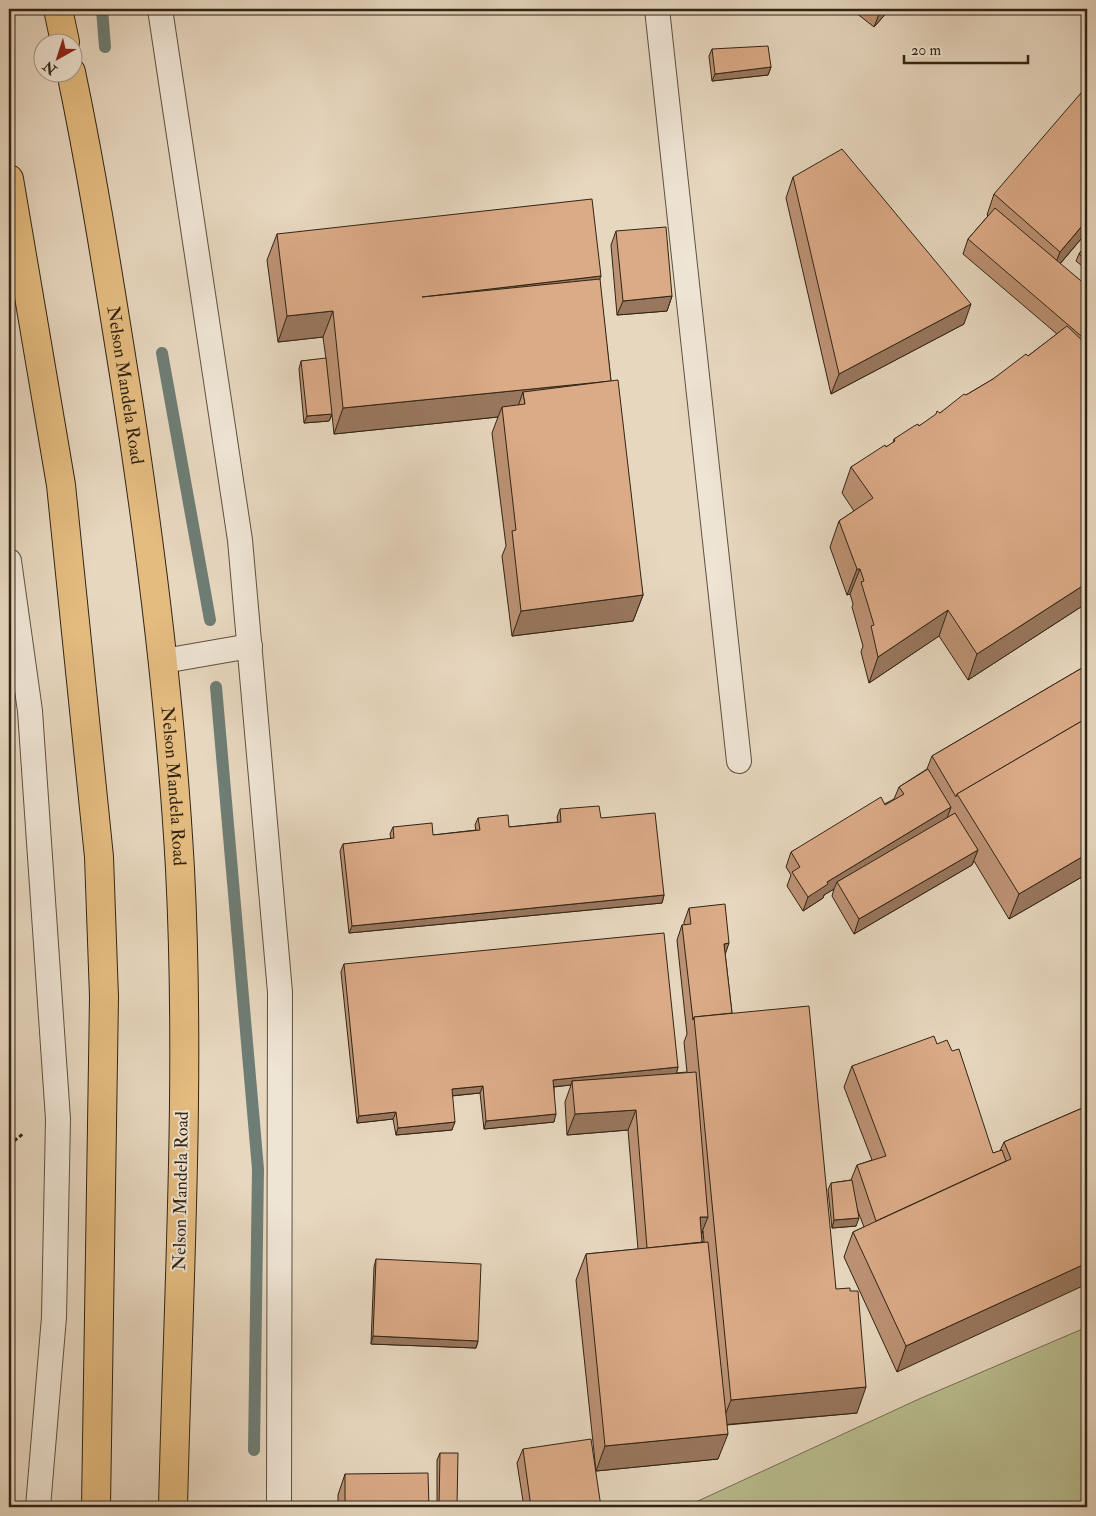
<svg xmlns="http://www.w3.org/2000/svg" width="1096" height="1516" font-family="'IM FELL Double Pica',serif">
	<style>
		.green { fill: #b9bd90; stroke: #757052 }
		.lines { fill: none; stroke-linecap: round; stroke-linejoin: round }
		.stream { stroke: #6e7d75; stroke-width: 12 }
		.service-casing { stroke: #5e513f; stroke-width: 26 }
		.primary-casing { stroke: #312414; stroke-width: 30 }
		.path { stroke: #312414; stroke-width: 3; stroke-dasharray: 4 2.5; stroke-linecap: butt }
		.service { stroke: #efe5d5; stroke-width: 24 }
		.primary { stroke: #e4bc80; stroke-width: 28 }
		.wall { fill: #bc9274; stroke: #312414; fill-rule: evenodd }
		.shaded-wall { fill: #99775e; stroke: #312414 }
		.building { fill: #dbaa87; stroke: #312414 }
		.labels { text-anchor: middle; dominant-baseline: central; stroke-width: 4; stroke-linejoin: round; paint-order: stroke }
		.street-label { font-size: 18px; fill: #312414; stroke: #efe5d5 }
	</style>
	<rect width="100%" height="100%" fill="#e7d7bf"/>
	<filter id="stains"><feTurbulence type="fractalNoise" baseFrequency=".004" numOctaves="4"/><feColorMatrix values="0 0 0 0 .2 0 0 0 0 .09 0 0 0 0 .02 0 0 0 .5 -.17"/></filter>
	<radialGradient id="worn" r=".72"><stop offset=".6" stop-color="#630" stop-opacity="0"/><stop offset="1" stop-color="#630" stop-opacity=".3"/></radialGradient>
	<polygon class="green" points="1087,1327 1087,1507 685,1507 919,1399"/>
	<g class="lines">
		<g class="stream">
			<polyline points="102,9 105,47"/>
			<polyline points="162,353 210,620"/>
			<polyline points="216,687 258,1169 254,1450"/>
		</g>
		<defs>
			<g id="service">
				<polyline points="160,9 240,540 280,992 279,1507"/>
				<polyline points="657,9 739,761"/>
				<polyline points="9,561 30,711 58,1119 54,1317 38,1507"/>
				<polyline points="164,661 250,646"/>
			</g>
			<g id="primary">
				<polyline points="58,9 65,42"/>
				<path id="s1" d="M 71,72 C 93,177 109,281 126,387 C 151,547 171,707 180,869 C 191,1082 178,1295 173,1507"/>
				<polyline points="9,179 61,485 99,857 104,997 96,1507"/>
			</g>
		</defs>
		<use href="#service" class="service-casing"/>
		<use href="#primary" class="primary-casing"/>
		<polyline class="path" points="9,1145 24,1133"/>
		<use href="#service" class="service"/>
		<use href="#primary" class="primary"/>
	</g>
	<g class="wall">
		<polygon points="851,9 890,9 874,27"/>
		<polygon points="712,49 771,67 768,75 712,81 709,56"/>
		<polygon points="793,177 964,324 831,394 786,198"/>
		<polygon points="994,194 1087,232 1060,264 1087,286 1087,603 968,680 939,636 869,683 861,652 863,646 852,607 853,604 850,594 847,595 830,547 839,521 854,511 842,493 851,467 893,443 894,439 919,426 940,413 966,395 993,379 1028,356 1057,334 963,254 968,239 988,216 987,215"/>
		<polygon points="616,231 672,296 667,311 617,315 611,245"/>
		<polygon points="277,234 601,276 599,279 611,381 643,595 633,621 512,636 502,556 506,546 492,433 498,417 334,434 332,415 329,421 304,423 299,369 301,361 326,359 323,337 278,342 267,260"/>
		<polygon points="1087,243 1087,270 1076,261 1079,254"/>
		<polygon points="1087,665 1087,874 1009,919 974,861 972,865 854,934 832,896 834,889 824,895 823,898 803,911 787,886 791,875 786,867 791,852 894,799 899,787 927,769 932,756"/>
		<polygon points="560,809 601,818 664,895 662,903 349,933 340,851 343,844 391,839 390,834 393,827 433,835 476,830 475,825 478,818 509,827 558,822 557,817"/>
		<path d="M 689,908 L 725,953 L 732,1013 L 836,1289 L 857,1413 L 727,1425 L 718,1459 L 596,1471 L 576,1280 L 586,1254 L 638,1249 L 628,1130 L 567,1135 L 565,1102 L 571,1085 L 554,1087 L 554,1122 L 484,1129 L 480,1093 L 452,1096 L 452,1130 L 396,1135 L 393,1119 L 357,1123 L 341,972 L 344,964 L 678,1067 L 676,1073 L 687,1072 L 684,1042 L 687,1034 L 677,940 L 682,925 L 684,925 L 684,922 ZM 703,1231 L 704,1242 L 702,1242 L 702,1234 Z"/>
		<polygon points="937,1044 993,1153 1000,1151 1004,1142 1087,1106 897,1372 844,1257 853,1232 864,1227 857,1209 856,1226 832,1228 828,1190 831,1183 851,1180 857,1165 872,1160 844,1087 852,1066"/>
		<polygon points="376,1259 478,1341 476,1348 371,1344 374,1267"/>
		<polygon points="523,1449 601,1507 524,1507 517,1463"/>
		<polygon points="440,1453 457,1507 437,1507 437,1460"/>
		<polygon points="345,1474 429,1507 338,1507 338,1495"/>
	</g>
	<g class="shaded-wall">
		<polygon points="881,9 890,9 874,27"/>
		<polygon points="771,67 768,75 712,81 715,74"/>
		<polygon points="1087,220 1087,232 1052,273 1060,252"/>
		<polygon points="601,276 591,302 422,297"/>
		<polygon points="672,296 667,311 617,315 623,301"/>
		<polygon points="971,304 964,324 831,394 839,374"/>
		<polygon points="333,311 323,337 278,342 287,316"/>
		<polygon points="611,381 525,404 523,392 515,415 502,407 498,417 334,434 343,408"/>
		<polygon points="332,414 329,421 304,423 307,416"/>
		<polygon points="857,569 860,569 850,594 847,595"/>
		<polygon points="1087,583 1087,603 968,680 977,654"/>
		<polygon points="643,595 633,621 512,636 521,611"/>
		<polygon points="948,610 939,636 869,683 878,657"/>
		<polygon points="951,807 946,821 837,882 834,889 824,895 823,898 803,911 808,897 827,882"/>
		<polygon points="978,850 972,865 854,934 859,919"/>
		<polygon points="1087,854 1087,874 1009,919 1019,894"/>
		<polygon points="664,895 662,903 349,933 352,926"/>
		<polygon points="729,943 724,958 724,944"/>
		<polygon points="678,1067 676,1075 572,1081 571,1085 550,1087 553,1080"/>
		<polygon points="483,1086 480,1093 449,1096 452,1089"/>
		<polygon points="636,1110 628,1130 567,1135 575,1114"/>
		<polygon points="396,1112 393,1119 357,1123 359,1116"/>
		<polygon points="556,1114 554,1122 484,1129 486,1121"/>
		<polygon points="455,1122 452,1130 396,1135 398,1128"/>
		<polygon points="700,1217 708,1217 700,1237"/>
		<polygon points="859,1218 856,1226 832,1228 834,1220"/>
		<polygon points="1087,1263 1087,1284 897,1372 906,1346"/>
		<polygon points="373,1336 478,1341 476,1348 371,1344"/>
		<polygon points="866,1387 857,1413 721,1425 731,1400"/>
		<polygon points="728,1434 718,1459 596,1471 605,1446"/>
	</g>
	<g class="building">
		<polygon points="768,46 771,67 715,74 712,49"/>
		<polygon points="1087,86 1087,220 1060,252 994,194"/>
		<polygon points="842,149 971,304 839,374 793,177"/>
		<polygon points="592,199 601,276 422,297 600,279 611,381 343,408 333,311 287,316 277,234"/>
		<polygon points="995,208 1087,286 1087,341 968,239"/>
		<polygon points="666,227 672,296 623,301 616,231"/>
		<polygon points="1087,243 1087,261 1079,254"/>
		<polygon points="1067,326 1087,345 1087,583 977,654 948,610 878,657 871,626 874,625 861,582 864,581 860,569 857,569 839,521 873,498 851,467 885,445 886,447 895,441 894,439 914,426 918,424 919,426 936,414 937,411 940,413 964,394 966,395 993,379 1026,354 1028,356"/>
		<polygon points="326,358 332,414 307,416 301,361"/>
		<polygon points="618,380 643,595 521,611 512,531 516,530 502,407 525,404 523,392"/>
		<polygon points="1087,665 1087,718 957,794 956,797 932,756"/>
		<polygon points="1087,718 1087,854 1019,894 957,794"/>
		<polygon points="928,769 951,807 827,882 828,884 808,897 792,872 800,867 791,852 881,797 885,805 904,794 899,787"/>
		<polygon points="599,806 601,818 655,813 664,895 352,926 343,844 394,838 393,827 432,823 433,835 480,830 478,818 508,815 509,827 561,822 560,809"/>
		<polygon points="955,813 978,850 859,919 837,882"/>
		<polygon points="725,904 729,943 724,944 732,1013 694,1017 693,1020 682,925 691,924 689,908"/>
		<polygon points="664,933 678,1067 553,1080 556,1114 486,1121 483,1086 452,1089 455,1122 398,1128 396,1112 359,1116 344,964"/>
		<polygon points="809,1006 836,1289 850,1288 850,1291 858,1291 866,1387 731,1400 694,1017"/>
		<polygon points="934,1036 937,1044 947,1040 952,1051 959,1049 993,1153 1002,1150 1006,1161 876,1221 857,1165 886,1156 852,1066"/>
		<polygon points="696,1072 708,1217 700,1217 702,1242 647,1248 636,1110 575,1114 572,1081"/>
		<polygon points="1087,1106 1087,1263 906,1346 853,1232 1011,1159 1004,1142"/>
		<polygon points="852,1180 859,1218 834,1220 831,1183"/>
		<polygon points="708,1242 728,1434 605,1446 586,1254"/>
		<polygon points="376,1259 481,1264 478,1341 373,1336"/>
		<polygon points="591,1439 601,1507 531,1507 523,1449"/>
		<polygon points="440,1453 458,1453 457,1507 439,1507"/>
		<polygon points="428,1473 429,1507 345,1507 345,1474"/>
	</g>
	<g class="labels">
		<g class="street-label">
			<text stroke="none"><textPath href="#s1" startOffset="318">Nelson Mandela Road</textPath></text>
			<text stroke="none"><textPath href="#s1" startOffset="722">Nelson Mandela Road</textPath></text>
			<text transform="translate(181 1191) rotate(-89)">Nelson Mandela Road</text>
		</g>
	</g>
	<rect width="1096" height="1516" fill="none" stroke="#e7d7bf" stroke-width="30"/>
	<rect x="10" y="10" width="1076" height="1496" fill="none" stroke="#312414" stroke-width="2.5"/>
	<rect x="15" y="15" width="1066" height="1486" fill="none" stroke="#312414"/>
	<g transform="translate(58 58) rotate(219)"><circle r="24" fill="#efe5d5" stroke="#a39888"/>
	<path d="M0-4L9 19L0 12L-9 19Z" fill="#8f2418"/>
	<text y="-8" font-size="14" font-weight="bold" text-anchor="middle" fill="#312414">N</text>
	</g>
	<path d="M904 55v8h124v-8" fill="none" stroke="#312414" stroke-width="2.5"/>
	<text x="911" y="55" font-size="15" fill="#312414" stroke="#efe5d5" stroke-width="4" paint-order="stroke">20 m</text>
	<rect width="100%" height="100%" filter="url(#stains)"/>
	<rect width="100%" height="100%" fill="url(#worn)"/>
</svg>
